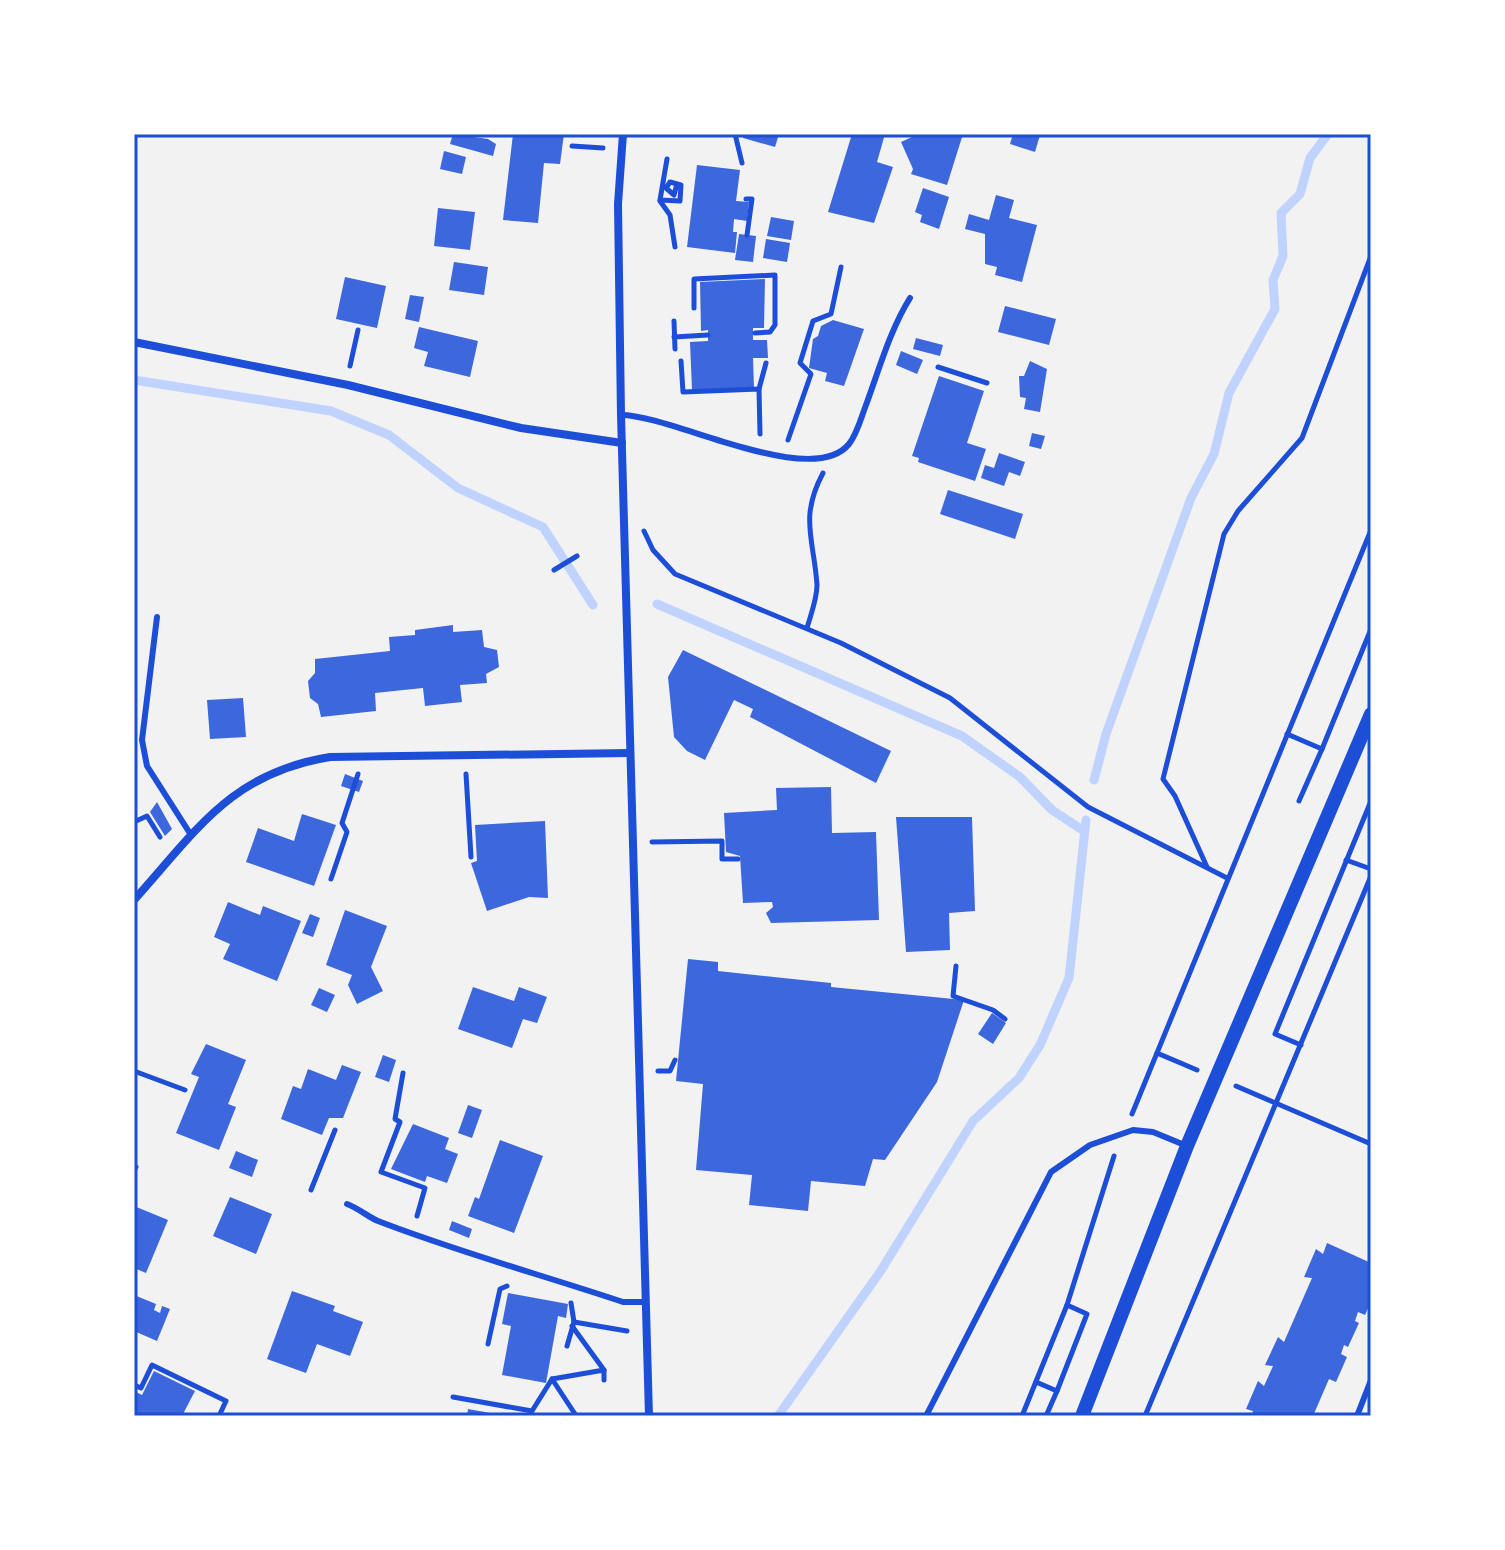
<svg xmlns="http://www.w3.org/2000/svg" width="1505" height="1550" font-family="'Sofia Sans Condensed',sans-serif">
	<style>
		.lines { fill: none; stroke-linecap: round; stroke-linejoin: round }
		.stream { stroke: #bfd3fe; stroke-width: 9 }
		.building { fill: #3d67dc }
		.path { stroke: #1d4ed8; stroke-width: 5 }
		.service { stroke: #1d4ed8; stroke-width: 6 }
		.minor { stroke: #1d4ed8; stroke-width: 8 }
		.tertiary { stroke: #1d4ed8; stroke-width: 14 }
		.neatline { fill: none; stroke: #1d4ed8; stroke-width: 3 }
	</style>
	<rect width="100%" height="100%" fill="#f2f2f2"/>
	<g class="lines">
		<g class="stream">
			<polyline points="134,380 331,411 389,435 458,488 543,527 593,605"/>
			<polyline points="657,604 962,736 1020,777 1052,810 1084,831"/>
			<polyline points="1094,780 1106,734 1191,498 1214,454 1229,393 1275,309 1273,280 1283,256 1281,213 1300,194 1310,158 1328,134"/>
			<polyline points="778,1416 880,1272 973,1121 1019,1078 1040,1045 1069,978 1086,820"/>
		</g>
	</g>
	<g class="building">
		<polygon points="453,134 488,139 496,144 493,156 450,144"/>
		<polygon points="513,134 564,134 560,164 544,163 538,223 503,220"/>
		<polygon points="744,134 779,134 775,147 743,138"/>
		<polygon points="852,134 885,134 877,162 893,167 874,223 828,212"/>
		<polygon points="906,134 963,134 947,185 911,174 913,169 901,142 912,137"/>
		<polygon points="1013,134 1040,135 1035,152 1010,144"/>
		<polygon points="444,151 466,157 462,174 440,169"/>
		<polygon points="697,165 740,170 736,201 749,202 747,221 734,219 733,232 737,232 735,253 687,247"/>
		<polygon points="923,188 949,197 939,229 920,222 922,215 915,212"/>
		<polygon points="996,195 1014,200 1009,218 1037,225 1022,282 995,275 997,267 985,264 985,234 965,229 969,214 989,220"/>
		<polygon points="438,208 475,212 470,250 434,246"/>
		<polygon points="771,217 794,221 791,240 767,236"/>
		<polygon points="739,234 756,236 753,262 735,260"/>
		<polygon points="766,239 790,243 787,262 763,258"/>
		<polygon points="454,262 488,267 484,295 449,290"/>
		<polygon points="345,277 386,286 377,328 336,319"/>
		<polygon points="765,279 764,328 753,328 753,340 767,340 768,358 753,358 754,388 692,390 690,342 708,341 708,330 701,331 700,282"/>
		<polygon points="410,295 424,297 419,322 405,319"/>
		<polygon points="1005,306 1056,319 1049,345 998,332"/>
		<polygon points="833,320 864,329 844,386 825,381 827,373 809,368 813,339 818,336 821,326"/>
		<polygon points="419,327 478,341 470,377 424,366 428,352 414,348"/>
		<polygon points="916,338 943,345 940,356 913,349"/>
		<polygon points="901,351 923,360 917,374 896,365"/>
		<polygon points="1030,361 1047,369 1040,412 1024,409 1026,398 1020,397 1019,376 1024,376"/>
		<polygon points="939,376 984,391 967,443 986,449 975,481 918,462 919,458 912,456"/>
		<polygon points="1032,433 1045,436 1041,449 1029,446"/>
		<polygon points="999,453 1025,462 1020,476 1009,472 1004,486 981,478 985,465 994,468"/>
		<polygon points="948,490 1023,514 1015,539 940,514"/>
		<polygon points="453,625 453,632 482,630 484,647 497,650 499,667 486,674 487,683 460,685 462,702 425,706 423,688 394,691 375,693 376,711 321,717 318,704 310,698 308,681 315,673 315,659 390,651 389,637 415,635 415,630"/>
		<polygon points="683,650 891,751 876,783 750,717 753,709 734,700 705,760 687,751 674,737 668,677"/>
		<polygon points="243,698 246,737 210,739 207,700"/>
		<polygon points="345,774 363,781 359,792 341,786"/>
		<polygon points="831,787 832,833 876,832 879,920 771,923 766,913 773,907 772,902 743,903 740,856 726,852 724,813 777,810 776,788"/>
		<polygon points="157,802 172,829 165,836 150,812"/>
		<polygon points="302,814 336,825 314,886 246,862 258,828 294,841"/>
		<polygon points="896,817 972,817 975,911 949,913 950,950 906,952"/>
		<polygon points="545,821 548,898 529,897 487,911 471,863 477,861 475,825"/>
		<polygon points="228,902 260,915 263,906 301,921 277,981 223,959 230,944 214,937"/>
		<polygon points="345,910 387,926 371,967 383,991 357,1004 348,985 352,975 326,965"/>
		<polygon points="310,914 320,918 313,937 302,933"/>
		<polygon points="688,959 718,962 718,971 831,983 831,987 964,1000 937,1082 885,1160 873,1159 865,1186 811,1181 808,1211 749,1205 752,1175 696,1170 703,1084 676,1081"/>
		<polygon points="473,987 514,1001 519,987 547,997 537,1023 523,1019 512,1048 458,1029"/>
		<polygon points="319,988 335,995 327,1012 311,1005"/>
		<polygon points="992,1013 1006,1023 993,1044 978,1034"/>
		<polygon points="206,1044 246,1060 228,1104 236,1107 219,1150 176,1133 199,1077 191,1074"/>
		<polygon points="383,1055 396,1060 389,1082 375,1077"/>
		<polygon points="342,1065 361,1072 343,1118 329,1118 322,1135 281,1119 293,1086 301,1089 308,1069 336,1080"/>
		<polygon points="468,1105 482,1110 472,1138 458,1133"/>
		<polygon points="413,1124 449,1138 445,1149 458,1154 447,1183 427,1176 425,1182 391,1169"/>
		<polygon points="500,1140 543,1156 514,1233 468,1216 475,1197 479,1199"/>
		<polygon points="236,1151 258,1160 252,1177 229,1168"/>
		<polygon points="230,1197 272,1214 256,1254 213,1236"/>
		<polygon points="134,1206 168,1220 146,1273 134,1268"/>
		<polygon points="452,1221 472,1229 469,1238 449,1230"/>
		<polygon points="1327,1243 1371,1263 1371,1302 1365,1315 1358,1312 1355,1321 1359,1323 1348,1347 1344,1345 1341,1354 1347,1357 1336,1382 1329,1379 1313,1416 1251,1416 1253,1411 1246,1409 1258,1381 1264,1386 1273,1366 1265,1365 1278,1337 1284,1342 1312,1278 1304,1277 1316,1249 1323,1254"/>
		<polygon points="292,1291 335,1306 333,1311 363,1322 350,1356 317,1344 306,1373 267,1359"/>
		<polygon points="508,1293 568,1304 566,1318 558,1316 546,1383 502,1375 511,1326 502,1324"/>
		<polygon points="134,1295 156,1304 154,1310 160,1313 162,1306 170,1309 157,1341 134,1331"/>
		<polygon points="154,1371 195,1391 182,1416 134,1416 134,1391 142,1395"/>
		<polygon points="468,1409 496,1414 496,1416 467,1416"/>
	</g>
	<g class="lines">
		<g class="path">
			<polyline points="735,134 742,163"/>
			<polyline points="572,146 603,148"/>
			<polyline points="667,159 660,200 680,201 681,185 670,182 666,188 674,195 677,184"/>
			<polyline points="746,199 752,199 747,235"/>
			<polyline points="660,201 670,215 675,247"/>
			<polyline points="694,308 694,279 775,275 775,325 770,332 755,333"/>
			<polyline points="674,321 675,349"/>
			<polyline points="674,337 708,335"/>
			<polyline points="681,361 683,392 759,389 760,434"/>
			<polyline points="350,366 358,330"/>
			<polyline points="938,367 987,383"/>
			<polyline points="759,389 766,363"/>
			<polyline points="788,440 811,374 800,363 813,321 831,314 841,267"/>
			<polyline points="644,531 653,550 675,574 841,643 950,698 1088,807 1227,878"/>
			<polyline points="554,570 577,556"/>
			<path d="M 807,628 C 811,614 817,599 817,585 C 814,539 799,518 823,473"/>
			<polyline points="1287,734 1322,749 1299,801"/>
			<polyline points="1322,749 1371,629"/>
			<polyline points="466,774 471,857"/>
			<polyline points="134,822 147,816 160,837"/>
			<polyline points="652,842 722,841 722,859 738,859"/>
			<polyline points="1346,860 1371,869"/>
			<polyline points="1207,867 1175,796 1163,779 1224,534 1238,511 1302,438 1371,256"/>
			<polyline points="331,879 347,832 342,823 358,774"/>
			<polyline points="956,966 953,996 993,1010 1005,1019"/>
			<polyline points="1301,1045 1275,1034 1371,801"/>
			<polyline points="1157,1053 1197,1070"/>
			<polyline points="134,1071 185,1090"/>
			<polyline points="658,1071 670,1071 675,1060"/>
			<polyline points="403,1073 395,1119 400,1122 381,1172 425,1188 417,1216"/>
			<polyline points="1236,1086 1371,1144"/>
			<polyline points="1132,1114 1371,530"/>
			<polyline points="134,1171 136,1167"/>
			<polyline points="311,1190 335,1130"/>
			<polyline points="571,1303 574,1322"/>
			<polyline points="572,1326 604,1370"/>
			<polyline points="488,1344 500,1289 507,1286"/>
			<polyline points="567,1346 574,1322 627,1331"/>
			<polyline points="1036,1382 1057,1391 1087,1314 1067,1305"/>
			<polyline points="134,1385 141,1388 152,1365 226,1401 219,1416"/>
			<polyline points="453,1397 532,1411 552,1379"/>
			<polyline points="575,1414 552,1379 604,1370 604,1380"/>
			<polyline points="1022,1416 1067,1305 1114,1156"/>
			<polyline points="1046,1416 1057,1391"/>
			<polyline points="1145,1416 1371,876"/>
		</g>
		<g class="service">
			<path d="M 621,415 C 672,415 812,490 849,444 C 857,434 861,418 866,405 C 879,370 890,330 910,298"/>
			<polyline points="157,617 142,740 147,766 191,835"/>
			<path d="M 347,1204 C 360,1209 368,1217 378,1221 C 458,1252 542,1275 623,1302 L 645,1302"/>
			<polyline points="926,1416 1051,1172 1090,1145 1133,1130 1153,1132 1187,1146"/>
			<polyline points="1357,1416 1371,1380"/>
		</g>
		<g class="minor">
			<polyline points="623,134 618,204 621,415 649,1416"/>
			<polyline points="134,342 348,385 521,428 622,443"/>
			<path d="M 134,900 C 197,830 231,773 330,757 L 630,753"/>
		</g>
		<polyline class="tertiary" points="1082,1416 1187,1146 1371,714"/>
	</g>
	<rect width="1505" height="1550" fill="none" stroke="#ffffff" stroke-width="272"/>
	<rect x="136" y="136" width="1233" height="1278" class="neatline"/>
</svg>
